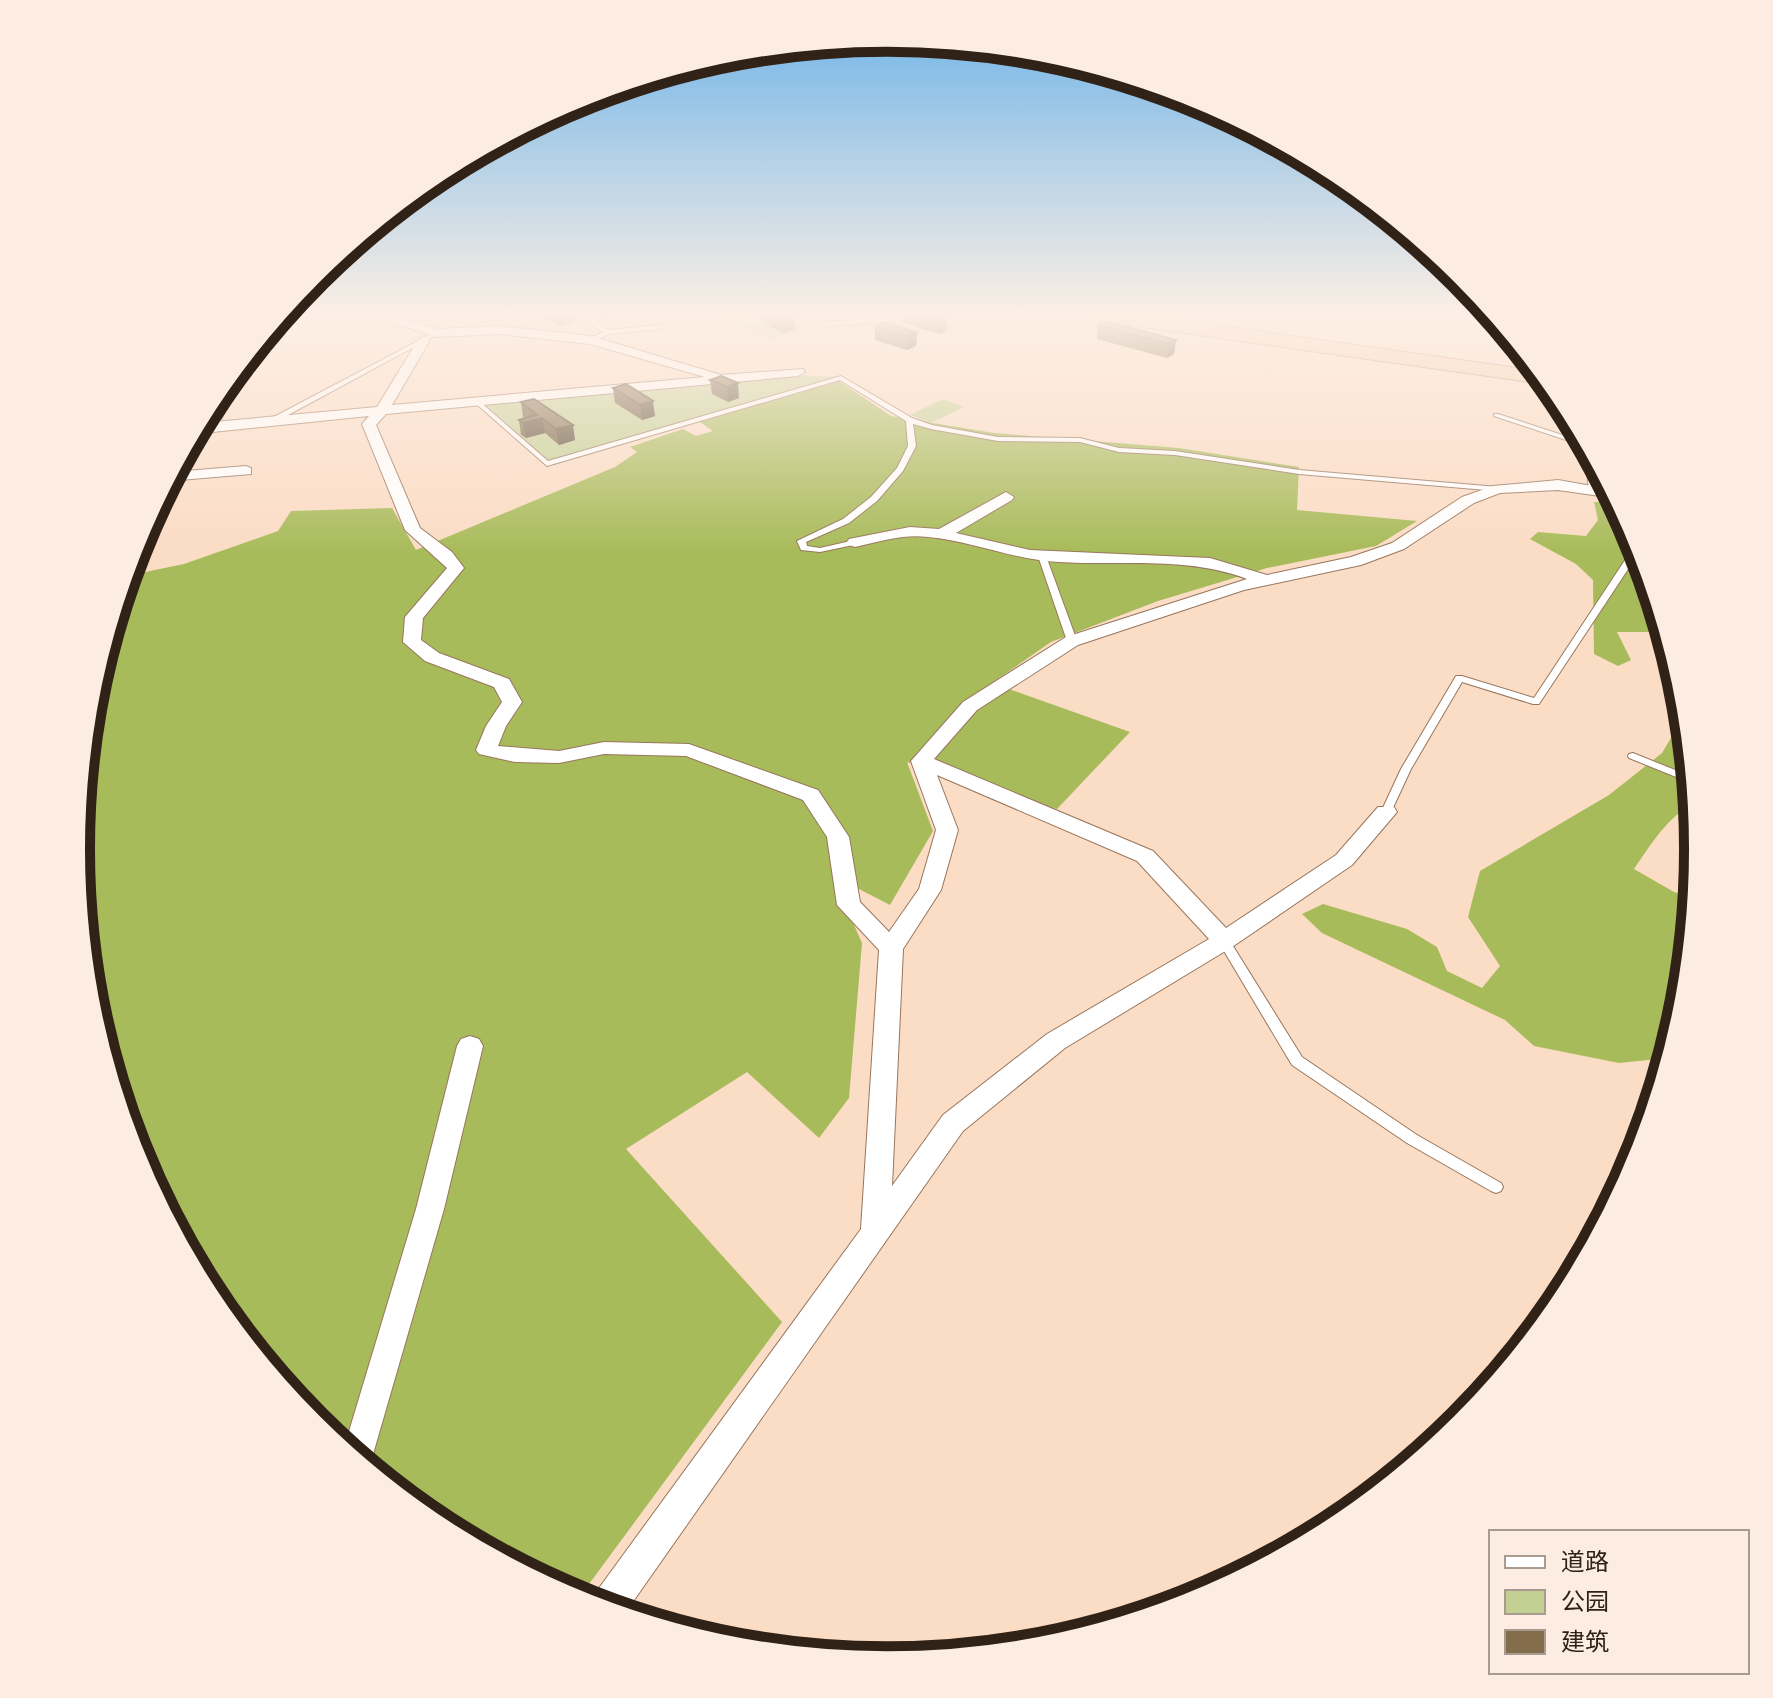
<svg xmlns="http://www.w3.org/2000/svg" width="1773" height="1698" font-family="Signika,'Noto Sans SC',sans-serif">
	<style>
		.green { fill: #c2d093 }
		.forest { fill: #a8bb5a }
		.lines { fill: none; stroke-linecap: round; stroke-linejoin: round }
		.service-casing { stroke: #98765c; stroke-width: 2 }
		.minor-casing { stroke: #98765c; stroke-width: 2 }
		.trunk-casing { stroke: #af8667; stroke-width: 2 }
		.service { fill: #fff; fill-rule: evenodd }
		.minor { fill: #fff; fill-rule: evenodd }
		.trunk { fill: #f6caa8; fill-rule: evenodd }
		.wall { fill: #715e40 }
		.shaded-wall { fill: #5c4c34 }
		.building { fill: #836d4a; stroke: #5c4c34; stroke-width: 2 }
		.rim { fill: none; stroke: #302217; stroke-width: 10 }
	</style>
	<rect width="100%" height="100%" fill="#fbdcc5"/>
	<g class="green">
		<polygon points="724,314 792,314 817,324 771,340 717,317"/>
		<polygon points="797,375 834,377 549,461 483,402"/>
		<polygon points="943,399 964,407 931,423 910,415"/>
	</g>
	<g class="forest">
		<polygon points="839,381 891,416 994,433 1179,448 1299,467 1297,510 1417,521 1376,546 1267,568 1158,601 1051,642 992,683 1130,732 1057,809 907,762 933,831 890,905 832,875 862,943 849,1098 819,1138 747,1072 626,1149 782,1322 578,1599 436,1523 313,1422 212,1299 137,1159 91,1007 76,849 91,690 126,576 184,564 278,531 291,511 392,508 416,550 615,467 637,452 630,447 683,429 696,436 713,431 700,422"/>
		<polygon points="1594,502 1616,502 1636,539 1664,632 1617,632 1631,660 1618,666 1594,654 1593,580 1576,564 1530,539 1538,532 1586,536 1598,520"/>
		<path d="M 1684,716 L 1693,804 C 1667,817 1650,846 1634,869 L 1674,892 L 1693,897 L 1682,1008 L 1667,1058 L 1619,1063 L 1534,1046 L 1505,1020 L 1322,933 L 1302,914 L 1323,904 L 1407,929 L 1437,947 L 1447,971 L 1482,988 L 1500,966 L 1468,917 L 1480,871 L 1609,795 L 1662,753 Z"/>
	</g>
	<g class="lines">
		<defs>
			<g id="service">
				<polygon points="794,314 804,314 828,322 915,315 918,317 915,319 828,326"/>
				<polygon points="932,314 958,314 930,317 930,315"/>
				<polygon points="581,315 585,315 609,330 661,325 664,327 661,329 609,334 591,342 589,341 589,339 603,332 581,317"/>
				<polygon points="435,332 440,333 275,422 268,420"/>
				<polygon points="244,359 246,361 246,368 218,426 211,428 210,426 240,365"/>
				<polygon points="841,376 912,418 932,425 998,437 1080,438 1119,448 1175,451 1299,470 1498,487 1502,489 1498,491 1299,474 1175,455 1119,452 1080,442 998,441 931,429 913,424 916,446 903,471 877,501 849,523 806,542 807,546 820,548 855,540 859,542 858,544 820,552 801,550 797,541 843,519 871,497 897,468 908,446 906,421 840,380 547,466 473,401 478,400 548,461"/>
				<polygon points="1494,414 1498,414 1584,442 1587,447 1494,416"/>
				<polygon points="1588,449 1594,460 1597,491 1593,493 1589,491 1585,451"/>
				<polygon points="1635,545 1638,545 1640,551 1539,704 1533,704 1462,682 1411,769 1391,812 1390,814 1382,814 1381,812 1401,769 1456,676 1462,676 1534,698"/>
				<polygon points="1042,553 1046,556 1077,641 1075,643 1072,644 1067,641 1038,556"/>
				<polygon points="1633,753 1690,776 1691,783 1629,758 1628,756 1629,754"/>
				<polygon points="1224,937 1228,938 1302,1057 1417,1135 1501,1183 1503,1187 1501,1191 1496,1193 1491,1191 1407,1143 1292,1065 1218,941 1220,938"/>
			</g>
			<g id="minor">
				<path d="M 366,314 L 386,314 L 438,329 L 500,326 L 591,336 L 721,375 L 803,369 L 805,372 L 798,376 L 386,414 L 376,425 L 420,528 L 452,552 L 464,568 L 423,618 L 421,640 L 439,653 L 509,679 L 522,702 L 506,726 L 498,746 L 559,751 L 604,742 L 689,744 L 818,790 L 849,837 L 860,902 L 889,932 L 919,889 L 936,830 L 911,761 L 963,702 L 1066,637 L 1247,579 C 1187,556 1122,566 1059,562 C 1014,560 972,541 928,537 C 903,534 878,542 855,547 L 849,545 L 847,542 L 849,539 L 910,527 L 939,529 L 1006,492 L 1014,497 L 1012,500 L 956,533 L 1030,550 L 1210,558 L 1267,575 L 1351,557 L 1392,543 L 1462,497 L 1493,486 L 1558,480 L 1609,489 L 1614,498 L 1558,490 L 1500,493 L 1474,503 L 1404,549 L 1361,565 L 1244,590 L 1078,645 L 977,710 L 934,759 L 1153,851 L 1226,928 L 1336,855 L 1378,807 L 1394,807 L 1397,812 L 1352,865 L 1232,947 L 1065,1048 L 963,1131 L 625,1613 L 591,1603 L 594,1595 L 861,1229 L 879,950 L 837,905 L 827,837 L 803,800 L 686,756 L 604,754 L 559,763 L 515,762 L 479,754 L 476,750 L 486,726 L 502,702 L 494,687 L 425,661 L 403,642 L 405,617 L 447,568 L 405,530 L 362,424 L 369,416 L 193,434 L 198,425 L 214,422 L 377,407 L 418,340 L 424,336 L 430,340 L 392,405 L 705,377 L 590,344 L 500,334 L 437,337 ZM 937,775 L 1137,861 L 1209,939 L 1047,1034 L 943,1115 L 892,1186 L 903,949 L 941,890 L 958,830 Z"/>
				<polygon points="246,466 251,468 251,474 168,481 173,472"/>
				<polygon points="470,1036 479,1039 483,1046 444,1209 369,1468 344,1448 416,1209 457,1046 461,1039"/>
			</g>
			<polygon id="trunk" points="1082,314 1139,314 1538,371 1550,385 1093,320"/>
		</defs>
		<use href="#service" class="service-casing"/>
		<use href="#minor" class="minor-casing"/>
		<use href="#trunk" class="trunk-casing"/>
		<use href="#service" class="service"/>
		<use href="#minor" class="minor"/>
		<use href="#trunk" class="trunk"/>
	</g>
	<g class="wall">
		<polygon points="534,314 574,314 575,321 560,326 534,315"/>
		<polygon points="590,314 618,314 599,319"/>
		<polygon points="761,314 793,314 795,329 784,333 762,323"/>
		<polygon points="903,314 940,314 947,330 939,334 903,323"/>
		<polygon points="1098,325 1176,340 1174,354 1167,358 1097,339"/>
		<polygon points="875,326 917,332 916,346 907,350 875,340"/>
		<polygon points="721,376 739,398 728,402 712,394 710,380"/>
		<polygon points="626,384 655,416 642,420 615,403 613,388"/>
		<polygon points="521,402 575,440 559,445 545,433 526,438 521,435 519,420 525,418 523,417"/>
	</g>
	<g class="shaded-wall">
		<polygon points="558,314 574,314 575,321 560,326"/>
		<polygon points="598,314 618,314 599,319"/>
		<polygon points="795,315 795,329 784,333 783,319"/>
		<polygon points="948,316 947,330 939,334 940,320"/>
		<polygon points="917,332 916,346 907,350 907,336"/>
		<polygon points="1176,340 1174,354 1167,358 1169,344"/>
		<polygon points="738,383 739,398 728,402 727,387"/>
		<polygon points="653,401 655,416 642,420 640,405"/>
		<polygon points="542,418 545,433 526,438 523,423"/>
		<polygon points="573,425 575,440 559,445 556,429"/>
	</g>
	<g class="building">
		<polygon points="772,314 793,314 795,315 783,319"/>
		<polygon points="919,314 940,314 948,316 940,320"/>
		<polygon points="1105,321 1176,340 1169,344 1098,325"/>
		<polygon points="885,322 917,332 907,336 875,326"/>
		<polygon points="721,376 738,383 727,387 710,380"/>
		<polygon points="626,384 653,401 640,405 613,388"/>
		<polygon points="534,399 573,425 556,429 542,418 523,423 519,420 537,415 521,402"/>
	</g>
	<linearGradient id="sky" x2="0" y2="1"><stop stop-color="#6ab2e8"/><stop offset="0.57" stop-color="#fdefe5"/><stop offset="1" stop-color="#fdefe5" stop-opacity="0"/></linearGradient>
	<rect width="1773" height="552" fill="url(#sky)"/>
	<path d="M0 0H1773V1698H0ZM90 849a797 797 0 1 1 1594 0a797 797 0 1 1-1594 0Z" fill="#fcece1" fill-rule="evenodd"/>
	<path class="rim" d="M90 849a797 797 0 1 1 1594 0a797 797 0 1 1-1594 0Z"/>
	<rect x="1489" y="1530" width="260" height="144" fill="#fcece1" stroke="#aa9b90" stroke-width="2"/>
	<rect x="1505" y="1556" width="40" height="12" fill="#ffffff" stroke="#aa9b90" stroke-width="2"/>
	<text x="1561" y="1570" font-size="24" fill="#302217">道路</text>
	<rect x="1505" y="1590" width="40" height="24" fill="#c2d093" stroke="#aa9b90" stroke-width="2"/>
	<text x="1561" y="1610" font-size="24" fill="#302217">公园</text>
	<rect x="1505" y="1630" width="40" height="24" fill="#836d4a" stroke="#aa9b90" stroke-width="2"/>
	<text x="1561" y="1650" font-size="24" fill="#302217">建筑</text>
</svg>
